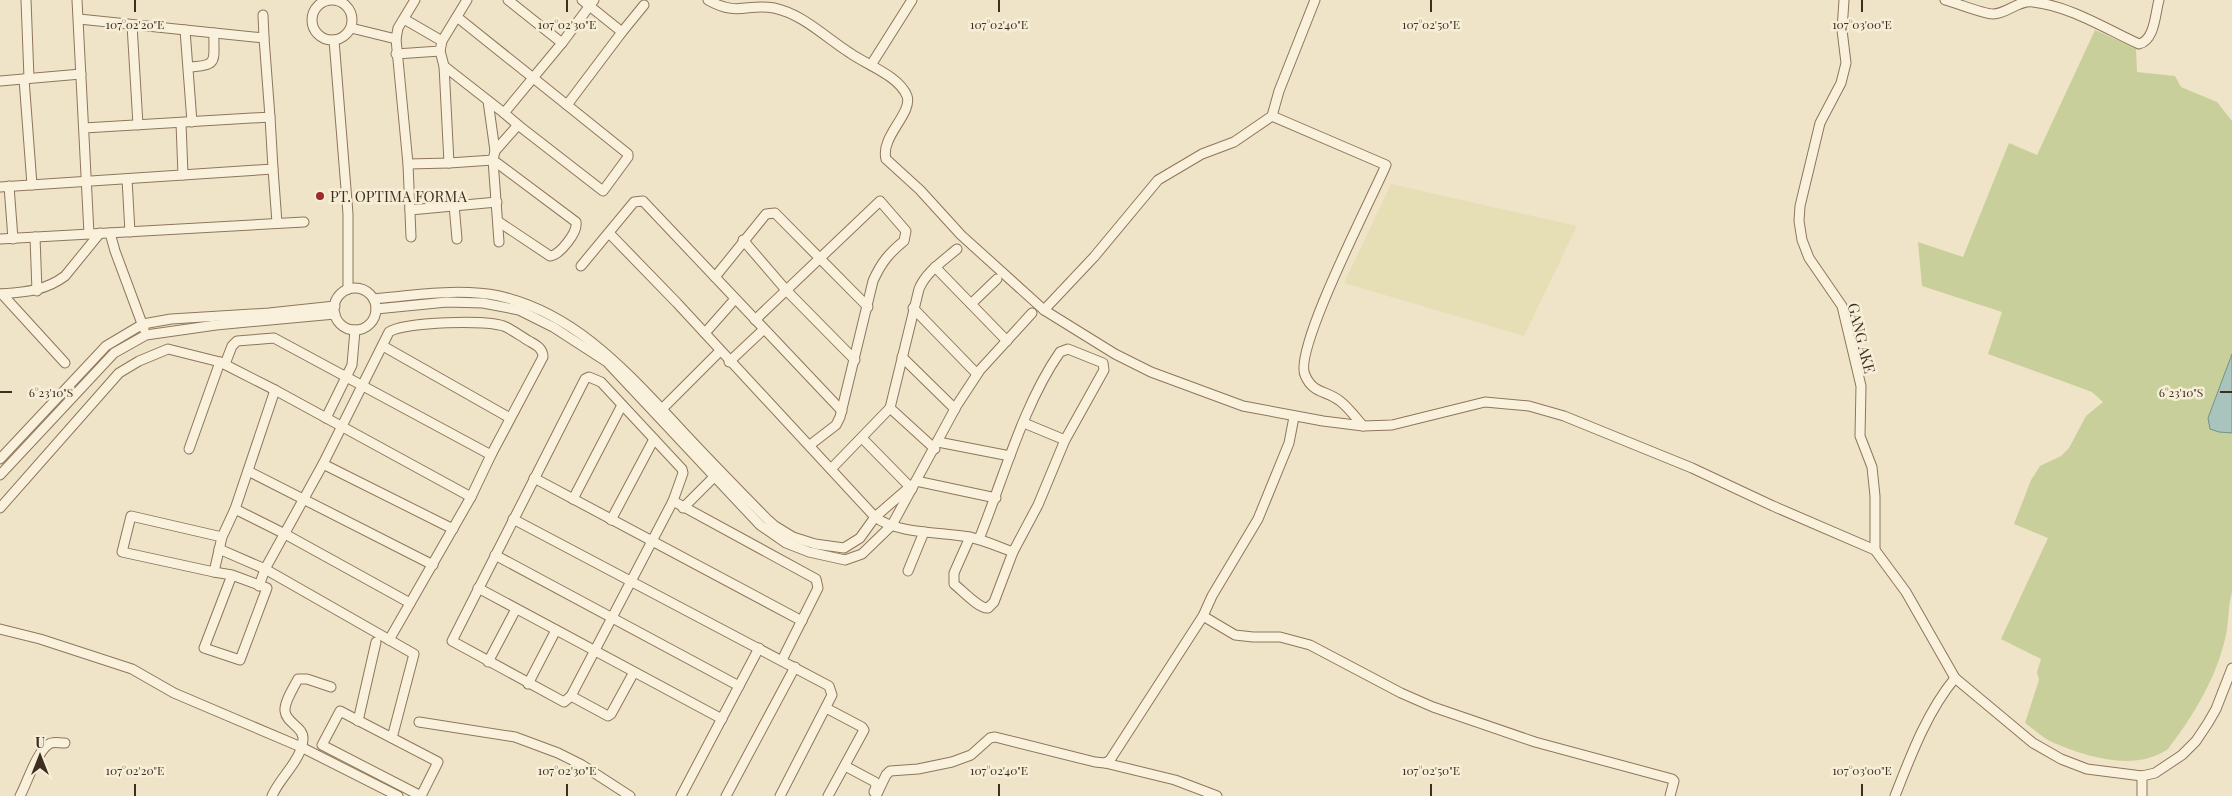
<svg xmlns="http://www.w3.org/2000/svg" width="2232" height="796" font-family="'Playfair Display',serif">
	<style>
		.farmland { fill: #e6deb5 }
		.green { fill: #c9cf9b }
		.water { fill: #a9c4bc; stroke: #6f938a }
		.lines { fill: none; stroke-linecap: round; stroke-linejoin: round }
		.minor-casing { stroke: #8d765c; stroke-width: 11 }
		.minor { stroke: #faf1dc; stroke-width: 9 }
		.ticks { fill: none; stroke: #3d2e20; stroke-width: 2 }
		.poi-dot { fill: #9e2a2b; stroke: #f7eed8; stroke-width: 2 }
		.labels { text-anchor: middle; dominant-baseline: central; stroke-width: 5; stroke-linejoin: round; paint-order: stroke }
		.poi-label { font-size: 15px; fill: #3d2e20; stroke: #f7eed8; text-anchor: start }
		.street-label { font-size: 15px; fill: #3d2e20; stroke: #f7eed8 }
		.ticks-label { font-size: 12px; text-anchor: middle; fill: #3d2e20; stroke: #f7eed8; stroke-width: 5; stroke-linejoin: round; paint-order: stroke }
	</style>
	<rect width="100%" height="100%" fill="#f0e4c8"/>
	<polygon class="farmland" points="1391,184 1577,226 1524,336 1344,283"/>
	<path class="green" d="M 2095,30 L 2136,48 L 2137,72 L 2175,76 L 2181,87 L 2217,102 L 2232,121 L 2232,592 C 2228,606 2229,621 2226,635 C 2217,677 2194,715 2168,749 C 2135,772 2087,757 2054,743 C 2044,739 2034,729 2025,723 L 2039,680 L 2037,672 L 2041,659 L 2001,639 L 2048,538 L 2014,524 L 2031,480 L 2040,466 L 2061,456 L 2069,448 L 2086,416 L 2103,402 L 2092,392 L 1988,354 L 2002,312 L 1922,286 L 1918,242 L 1963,257 L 2009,143 L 2037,155 Z"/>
	<polygon class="water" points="2232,354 2232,433 2219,432 2210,429 2208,418"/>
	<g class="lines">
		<defs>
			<g id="minor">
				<polyline points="26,0 29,78"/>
				<polyline points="77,0 89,234"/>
				<polyline points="508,0 562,43 594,0"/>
				<path d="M 708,0 C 738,17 747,3 774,8 C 803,14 826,38 850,53 C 867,65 899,76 907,96 C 913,113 880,137 886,159 L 920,190 L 961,235 L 1044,310 L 1115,354 L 1151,372 L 1243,406 L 1323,421 L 1363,426 L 1392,425 L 1485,402 L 1529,406 L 1564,416 L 1692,468 L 1773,506 L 1875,550 L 1906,592 L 1955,678 L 2033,743 L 2061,759 L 2087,769 L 2142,776 L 2155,773 L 2182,755 L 2196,741 L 2208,723 L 2216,709 L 2232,668"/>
				<polyline points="1844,0 1842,30 1846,63 1841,83 1820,123 1800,206 1799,221 1802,240 1809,258 1842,306 1861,386 1860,436 1872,467 1875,496 1875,550"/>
				<path d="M 1945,0 C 1957,3 1983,14 1993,14 C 2007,14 2018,0 2033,2 C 2070,6 2106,29 2139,44 C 2155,40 2155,14 2159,0"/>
				<circle cx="332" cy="20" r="20"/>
				<polyline points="263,15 264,38"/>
				<polyline points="457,17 567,105 622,32 582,0"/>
				<polyline points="79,19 264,38 270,117 84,128"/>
				<polyline points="404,19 442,41"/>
				<polyline points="132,25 138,125"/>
				<polyline points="351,28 396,39 408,164 411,237"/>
				<polyline points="185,30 192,122"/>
				<polyline points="622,32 644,5"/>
				<polyline points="396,39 398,28 415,0"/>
				<polyline points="334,40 348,214 348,289"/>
				<polyline points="440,51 444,66 504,113 562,43"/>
				<polyline points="396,54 440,51 442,41 467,0"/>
				<polyline points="871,65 912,0"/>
				<path d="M 189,67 C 220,66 213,60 214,33"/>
				<polyline points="24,79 32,185"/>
				<polyline points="0,81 81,74"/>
				<path d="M 1272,116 L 1386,165 C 1372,198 1293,350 1305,375 C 1313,394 1326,390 1340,401 C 1349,408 1356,418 1363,426"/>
				<polyline points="181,123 183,175"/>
				<polyline points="518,125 603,191 628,157 628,154 567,105"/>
				<polyline points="495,151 518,125 504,113"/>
				<path d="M 493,160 L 576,222 C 578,232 560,255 550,256 L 499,222"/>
				<polyline points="493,160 499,242"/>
				<polyline points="449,163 493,160 495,151 488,101"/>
				<polyline points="408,164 449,163 444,66"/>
				<polyline points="273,169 277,223"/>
				<polyline points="127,179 130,232"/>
				<polyline points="9,186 13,239"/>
				<polyline points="0,187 273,169 270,117"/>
				<polyline points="454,205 457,239"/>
				<polyline points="410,210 497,202"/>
				<polyline points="110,233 115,251 144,329"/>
				<path d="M 610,234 L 677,303 L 875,517 C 897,534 943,532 969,537 C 984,540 999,547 1013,552"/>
				<polyline points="35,237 37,291"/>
				<polyline points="0,239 304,222"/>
				<polyline points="743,240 786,290 855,360"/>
				<polyline points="581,266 634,202 643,201 842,411"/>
				<polyline points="935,267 1007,341"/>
				<polyline points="715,277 766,214 775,213 868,307"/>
				<circle cx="355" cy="309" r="21"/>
				<path d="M 0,294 C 25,292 45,291 65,276 L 100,233"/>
				<polyline points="2,294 65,363"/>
				<path d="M 374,299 C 412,295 461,288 499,296 C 574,313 624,369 674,422 C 704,455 735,486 766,518 L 775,526 L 793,537 L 815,544 L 844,548 L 860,538 L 875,517 L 912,485"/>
				<polyline points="971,304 997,279"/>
				<polyline points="913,308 977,374"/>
				<polyline points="376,309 447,302 483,303 519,310 553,327 607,362 760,525 786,543 809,552 845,560 862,554 892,525 957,405 980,370 1032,313"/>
				<polyline points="1044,310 1094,257 1158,180 1202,154 1234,142 1272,116 1279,91 1315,0"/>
				<path d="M 755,320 L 880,201 L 906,231 L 904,241 C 889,253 881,263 873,281 L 840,417 L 836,425 L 810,445"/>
				<polyline points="705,333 735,299"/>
				<polyline points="383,346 510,418"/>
				<polyline points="902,357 955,409"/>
				<polyline points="729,362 763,330"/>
				<polyline points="225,364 232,346 237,341 274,338 491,455"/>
				<polygon points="589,377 601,382 682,469 683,473 673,501 571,696 564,702 452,641 585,379"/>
				<polyline points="890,408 935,449"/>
				<polyline points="662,409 720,351"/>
				<polyline points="326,418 352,365 355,330"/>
				<polyline points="1024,423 1065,440"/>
				<polyline points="862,438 912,489"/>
				<polyline points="938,442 1010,456"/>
				<polyline points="189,449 220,362"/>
				<polyline points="0,459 106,346 143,324 171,319 269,313 335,306"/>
				<polyline points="323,464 453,529"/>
				<path d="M 831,469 L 890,408 L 919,289 C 926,272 943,261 957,249"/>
				<polyline points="248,471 433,565"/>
				<polyline points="0,475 114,353 146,335 216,325 335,314"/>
				<polyline points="534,478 802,621"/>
				<polyline points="916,481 996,498"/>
				<polyline points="573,499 622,405"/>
				<polyline points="673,501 816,579 818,588 782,660"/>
				<polyline points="0,508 119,373 139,361 168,349 220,362 275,390 471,497"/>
				<polyline points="683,508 718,473"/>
				<polyline points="235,509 285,534 410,603"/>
				<polyline points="513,519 829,686 832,695 780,796"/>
				<polyline points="611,520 654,439"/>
				<polyline points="222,537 131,516 122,552 214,572 222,537 235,509 275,390"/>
				<path d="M 970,537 L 954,573 L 954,584 C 962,590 979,609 988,608 L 994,602 L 1013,552 L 1038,505 L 1065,440 L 1104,370 L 1103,363 L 1068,349 L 1060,352 C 1023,405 1003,480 979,539"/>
				<polyline points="219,549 265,569 414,654 392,738"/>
				<polyline points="495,555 739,686"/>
				<polyline points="908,571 924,532"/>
				<polyline points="214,572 232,575 267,588 240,660 204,648 232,575"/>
				<path d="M 259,586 L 265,569 L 323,464 L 389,332 C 404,322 489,319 506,327 C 514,331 522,337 529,341 C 536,345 543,348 543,357 L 491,455 L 471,497 L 389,640"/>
				<polyline points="478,588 722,719"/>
				<polyline points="1203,616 1235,635 1253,637 1280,637 1310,645 1401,693 1433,707 1535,742 1672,779 1674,781 1670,796"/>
				<polyline points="0,629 40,639 132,669 174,693 301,747 398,796"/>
				<polyline points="488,662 516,609"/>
				<polyline points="528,684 556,630"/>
				<polyline points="571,696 608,716 611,714 634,672"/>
				<polyline points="826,708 862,727 864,730 828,796"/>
				<polygon points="340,711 438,762 421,796 322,745"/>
				<polyline points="358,721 376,642"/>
				<polyline points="419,722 515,737 558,753 582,765 630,796"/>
				<polyline points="1105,763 1175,780 1217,796"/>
				<polyline points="845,766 875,782 876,787 874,792"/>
				<polyline points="2142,776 2142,796"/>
				<path d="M 20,796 C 27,783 37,751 49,744 C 53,741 59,743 65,743"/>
				<path d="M 272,796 C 280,777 302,760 303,739 C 304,727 286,723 285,711 C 284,702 294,687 298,679 L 307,679 L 331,687"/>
				<polyline points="681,796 759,648"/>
				<polyline points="726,796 795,667"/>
				<polyline points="876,796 886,775 890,771 918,769 952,762 971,755 990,738 995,737 1095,762 1105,763 1110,760 1203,616 1212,596 1258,519 1289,443 1294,417"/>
				<path d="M 1895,796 C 1911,755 1927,712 1955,678"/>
			</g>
		</defs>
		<use href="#minor" class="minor-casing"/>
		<use href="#minor" class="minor"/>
	</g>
	<path class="ticks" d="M 135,0 L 135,12M 567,0 L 567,12M 999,0 L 999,12M 1431,0 L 1431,12M 1862,0 L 1862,12M 0,392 L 12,392M 2220,392 L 2232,392M 135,784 L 135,796M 567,784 L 567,796M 999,784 L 999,796M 1431,784 L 1431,796M 1862,784 L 1862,796"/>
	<circle class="poi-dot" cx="320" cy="196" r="5"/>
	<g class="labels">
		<g class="poi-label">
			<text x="330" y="196">PT. OPTIMA FORMA</text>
		</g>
		<g class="street-label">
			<text transform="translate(1862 338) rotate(76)">GANG AKE</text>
		</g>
	</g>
	<g class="ticks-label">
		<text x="135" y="29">107°02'20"E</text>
		<text x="567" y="29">107°02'30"E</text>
		<text x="999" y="29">107°02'40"E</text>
		<text x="1431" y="29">107°02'50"E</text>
		<text x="1862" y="29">107°03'00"E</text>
		<text x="51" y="397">6°23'10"S</text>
		<text x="2181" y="397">6°23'10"S</text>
		<text x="135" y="775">107°02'20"E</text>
		<text x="567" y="775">107°02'30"E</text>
		<text x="999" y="775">107°02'40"E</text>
		<text x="1431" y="775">107°02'50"E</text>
		<text x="1862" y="775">107°03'00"E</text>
	</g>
	<g transform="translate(40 756)" stroke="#f7eed8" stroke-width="4" paint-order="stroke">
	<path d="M0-4L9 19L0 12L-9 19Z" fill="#3d2e20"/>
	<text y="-8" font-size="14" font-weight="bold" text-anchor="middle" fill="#3d2e20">U</text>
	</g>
</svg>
